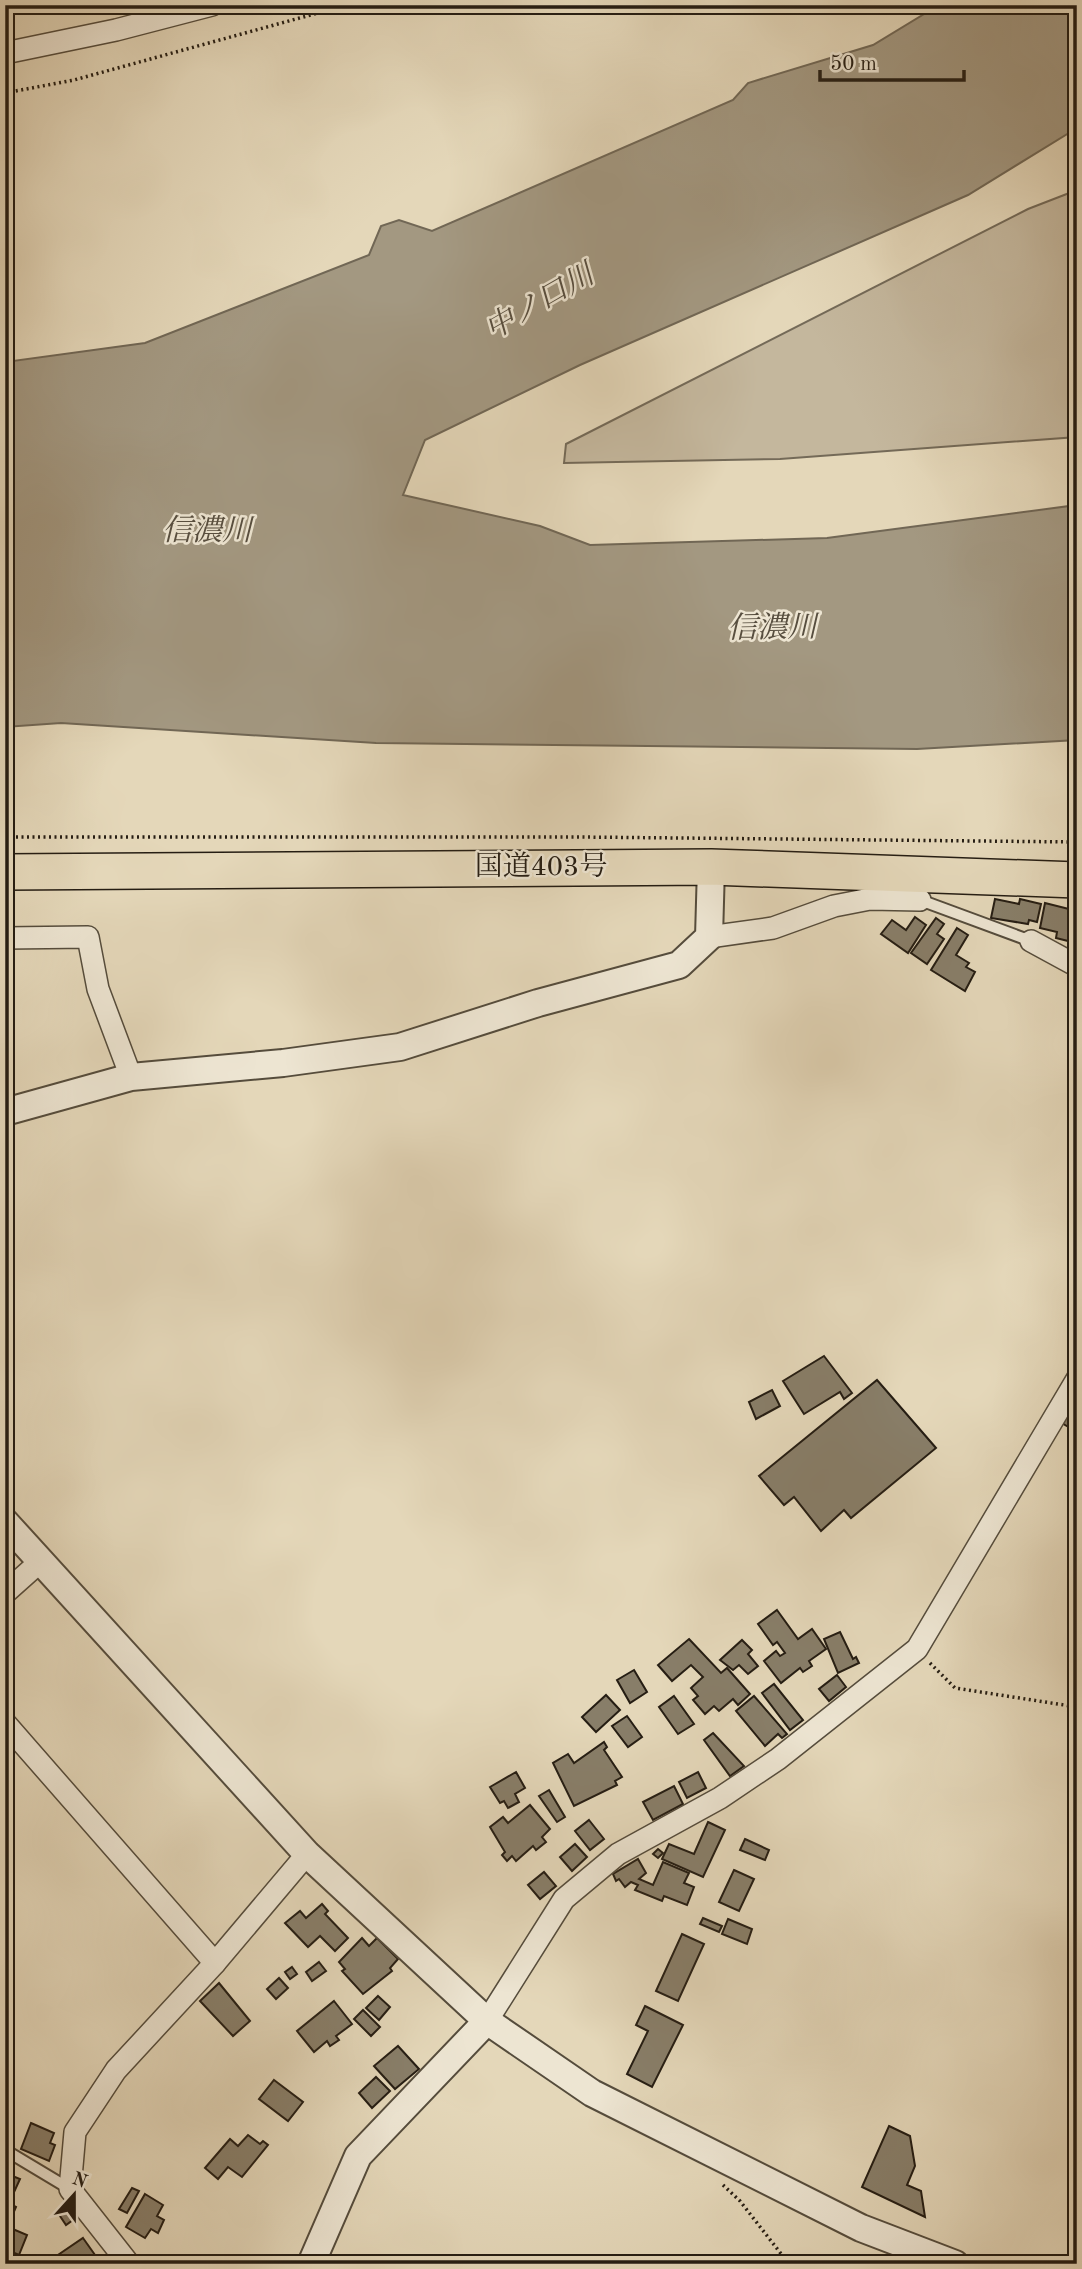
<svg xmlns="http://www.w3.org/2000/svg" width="1082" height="2269" font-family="'Old Standard TT','Noto Serif JP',serif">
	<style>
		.green { fill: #c4b79d; stroke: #746a58; stroke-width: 2 }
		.water { fill: #a39881; stroke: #716755; stroke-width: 2 }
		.building { fill: #887e69; stroke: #251d13; stroke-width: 2 }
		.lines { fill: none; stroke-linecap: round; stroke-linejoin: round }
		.service-casing { stroke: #554c3c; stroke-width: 14 }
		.minor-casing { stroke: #554c3c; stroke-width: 24 }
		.tertiary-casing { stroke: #554c3c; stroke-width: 30 }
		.trunk-casing { stroke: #251d13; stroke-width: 38 }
		.path { stroke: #251d13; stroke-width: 3.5; stroke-dasharray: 2 3.5; stroke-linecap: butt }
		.service { stroke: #ede5d2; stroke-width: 10 }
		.minor { stroke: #ede5d2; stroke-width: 21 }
		.tertiary { stroke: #ede5d2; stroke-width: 26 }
		.trunk { stroke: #e4d7b9; stroke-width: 35 }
		.labels { text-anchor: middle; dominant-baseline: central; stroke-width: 5; stroke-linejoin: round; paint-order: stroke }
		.street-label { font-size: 28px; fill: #251d13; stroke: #ede5d2 }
		.water-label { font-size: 30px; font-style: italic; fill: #574e3f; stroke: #ede5d2 }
	</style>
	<rect width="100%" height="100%" fill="#e4d7b9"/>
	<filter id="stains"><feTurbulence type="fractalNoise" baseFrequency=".00286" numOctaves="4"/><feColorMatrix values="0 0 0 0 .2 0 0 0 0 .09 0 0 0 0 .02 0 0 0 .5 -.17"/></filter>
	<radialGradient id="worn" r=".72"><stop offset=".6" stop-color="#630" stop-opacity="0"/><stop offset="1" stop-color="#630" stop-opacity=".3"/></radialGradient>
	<polygon class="green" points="1077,190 1077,437 780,459 564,463 566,444 1028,209"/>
	<polygon class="water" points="939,5 1077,5 1077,128 968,195 580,365 425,440 403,495 540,526 590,545 827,538 1077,505 1077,740 917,749 376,743 61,723 5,727 5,362 145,343 369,255 381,226 399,220 432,231 733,100 748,83 873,45"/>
	<g class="building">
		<polygon points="995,899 1019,904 1020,899 1041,904 1037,922 1029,920 1028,924 991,918"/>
		<polygon points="1045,903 1077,911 1077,937 1070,935 1068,941 1056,938 1057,932 1040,928"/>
		<polygon points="915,917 926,925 908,953 881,934 892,920 906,930"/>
		<polygon points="936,918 944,924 937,934 944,939 927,964 911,953"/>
		<polygon points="957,928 968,935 956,955 969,963 966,967 975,972 965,991 931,970"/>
		<polygon points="824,1356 852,1393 844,1399 840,1392 804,1414 783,1381"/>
		<polygon points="877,1380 936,1448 851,1518 844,1510 821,1531 794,1497 784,1505 759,1476"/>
		<polygon points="772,1390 780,1406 756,1419 749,1402"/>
		<polygon points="1077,1396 1077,1432 1060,1422"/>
		<polygon points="777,1610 798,1639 812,1629 826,1649 809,1661 812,1666 803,1672 800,1668 781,1683 764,1661 776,1651 780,1656 785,1653 777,1642 773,1645 758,1624"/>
		<polygon points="840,1632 853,1659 856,1657 859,1663 838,1673 824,1639"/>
		<polygon points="689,1639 721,1673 727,1668 750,1694 738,1705 733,1699 719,1711 714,1706 705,1714 693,1700 698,1696 691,1688 703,1677 691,1665 672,1681 658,1665"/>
		<polygon points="742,1640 752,1650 748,1654 758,1666 748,1674 739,1665 733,1670 720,1660"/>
		<polygon points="634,1670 647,1692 630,1703 617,1680"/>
		<polygon points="837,1675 846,1687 829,1701 819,1689"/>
		<polygon points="774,1684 803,1720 790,1730 762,1693"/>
		<polygon points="606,1695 620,1710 596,1732 582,1717"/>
		<polygon points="674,1696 694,1724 678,1734 659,1707"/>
		<polygon points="754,1696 787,1734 782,1738 778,1734 765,1746 736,1711"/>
		<polygon points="627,1716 642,1737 628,1747 612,1726"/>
		<polygon points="713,1733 744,1766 730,1776 704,1740"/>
		<polygon points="604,1742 607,1747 604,1750 622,1777 615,1781 617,1785 574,1806 553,1763 568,1754 574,1763"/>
		<polygon points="516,1772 525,1788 515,1794 519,1802 508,1808 504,1801 500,1803 490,1787"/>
		<polygon points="698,1772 706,1788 687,1798 679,1782"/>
		<polygon points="674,1786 683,1804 653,1820 643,1802"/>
		<polygon points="549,1790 565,1817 557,1822 539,1796"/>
		<polygon points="530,1805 550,1829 542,1837 546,1842 536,1850 533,1846 516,1861 512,1856 507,1861 502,1855 505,1852 490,1827 503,1817 508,1823"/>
		<polygon points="589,1820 604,1839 590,1850 575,1831"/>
		<polygon points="708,1822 725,1830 703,1877 662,1859 669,1844 694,1854"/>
		<polygon points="745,1839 769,1850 765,1860 740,1850"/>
		<polygon points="575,1844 587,1857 572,1871 560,1857"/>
		<polygon points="658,1849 663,1853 658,1858 653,1854"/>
		<polygon points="638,1859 646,1873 639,1879 653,1885 663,1862 689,1873 684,1883 694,1887 687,1905 664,1896 662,1901 635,1890 638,1885 631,1882 625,1887 619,1879 616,1881 613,1874"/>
		<polygon points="734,1870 754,1879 739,1911 719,1902"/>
		<polygon points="544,1872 556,1886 540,1899 528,1885"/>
		<polygon points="322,1904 328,1911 325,1914 348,1938 335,1951 320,1936 308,1947 285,1923 300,1911 306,1918"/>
		<polygon points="703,1918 722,1926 719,1932 700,1924"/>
		<polygon points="728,1919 752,1929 747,1944 722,1934"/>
		<polygon points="682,1934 704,1944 678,2001 656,1991"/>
		<polygon points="362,1938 369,1946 377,1938 398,1959 390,1968 392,1971 363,1994 342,1971 345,1969 339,1962"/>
		<polygon points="319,1962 326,1971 312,1981 306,1972"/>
		<polygon points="292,1967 297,1974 290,1979 285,1972"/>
		<polygon points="279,1978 288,1988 276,1999 267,1989"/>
		<polygon points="219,1983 250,2021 233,2036 200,2001"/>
		<polygon points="378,1996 390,2007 379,2020 366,2008"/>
		<polygon points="334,2001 352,2024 336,2036 339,2040 330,2046 327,2041 314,2052 297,2031"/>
		<polygon points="645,2006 683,2025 652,2087 627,2074 648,2031 636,2025"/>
		<polygon points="363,2010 380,2027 371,2036 354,2019"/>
		<polygon points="398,2046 419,2069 395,2089 374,2066"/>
		<polygon points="376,2077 390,2091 372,2108 359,2093"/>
		<polygon points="274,2080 303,2102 288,2121 259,2099"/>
		<polygon points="31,2123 54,2133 50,2143 55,2145 49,2161 21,2149"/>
		<polygon points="889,2126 910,2136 915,2166 907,2185 921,2191 925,2217 862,2187"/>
		<polygon points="248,2135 260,2144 263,2141 268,2145 242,2177 228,2167 218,2179 205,2168 230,2139 238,2146"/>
		<polygon points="5,2173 20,2179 9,2203 16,2207 10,2221 5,2219"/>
		<polygon points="132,2188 139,2191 127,2213 119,2209"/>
		<polygon points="145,2194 163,2205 157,2216 164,2220 158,2233 151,2229 145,2238 126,2227"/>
		<polygon points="69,2206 77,2217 66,2225 58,2213"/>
		<polygon points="8,2227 27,2235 19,2255 5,2249"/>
		<polygon points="83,2238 100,2262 55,2264 52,2259"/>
	</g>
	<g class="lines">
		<defs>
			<g id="service">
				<polyline points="920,900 1031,941"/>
				<polyline points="5,2150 70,2189"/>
			</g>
			<g id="minor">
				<polyline points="5,53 116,30 212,5"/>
				<polyline points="709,937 773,928 834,906 870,899 920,900"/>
				<polyline points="5,938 88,937 98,989 131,1077"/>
				<polyline points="1031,941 1077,966"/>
				<polyline points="5,1593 42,1560"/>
				<polyline points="5,1723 215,1963"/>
				<polyline points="487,2021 564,1899 618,1854 720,1798 778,1759 917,1649 1077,1379"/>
				<polyline points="129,2264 70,2189 75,2132 116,2070 215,1963 307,1854"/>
			</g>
			<g id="tertiary">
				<polyline points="5,1112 131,1077 283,1063 400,1047 538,1003 679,965 709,937 711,867"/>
				<polyline points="5,1522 307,1854 487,2021 592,2093 861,2228 955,2264"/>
				<polyline points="311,2264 358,2156 487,2021"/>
			</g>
			<polyline id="trunk" points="5,872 711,867 1077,880"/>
		</defs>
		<use href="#service" class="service-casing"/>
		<use href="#minor" class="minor-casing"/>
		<use href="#tertiary" class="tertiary-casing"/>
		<use href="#trunk" class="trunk-casing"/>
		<g class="path">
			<polyline points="5,93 74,80 347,5"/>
			<polyline points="5,837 581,837 1077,842"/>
			<polyline points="930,1663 955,1688 1077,1707"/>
			<polyline points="723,2185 740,2201 789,2264"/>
		</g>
		<use href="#service" class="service"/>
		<use href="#minor" class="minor"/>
		<use href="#tertiary" class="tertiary"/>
		<use href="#trunk" class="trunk"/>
	</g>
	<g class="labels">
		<g class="street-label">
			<text x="541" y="868">国道403号</text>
		</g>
		<g class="water-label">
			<text transform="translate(540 303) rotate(-30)">中ノ口川</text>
			<text x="207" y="532">信濃川</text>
			<text transform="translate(772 629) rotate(-1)">信濃川</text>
		</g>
	</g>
	<rect width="1082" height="2269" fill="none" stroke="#e4d7b9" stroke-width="28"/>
	<rect x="7" y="7" width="1068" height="2255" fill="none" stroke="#251d13" stroke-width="3.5"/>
	<rect x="14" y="14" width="1054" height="2241" fill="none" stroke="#251d13" stroke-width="2"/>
	<g transform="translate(74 2195) rotate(21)" stroke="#ede5d2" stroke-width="5" paint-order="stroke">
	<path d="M0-5L12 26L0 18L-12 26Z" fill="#251d13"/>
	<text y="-10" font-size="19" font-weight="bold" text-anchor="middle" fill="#251d13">N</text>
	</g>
	<path d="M820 70v10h144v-10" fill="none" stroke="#251d13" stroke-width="3.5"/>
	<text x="830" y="70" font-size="21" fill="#251d13" stroke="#ede5d2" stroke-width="5" paint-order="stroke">50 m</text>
	<rect width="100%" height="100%" filter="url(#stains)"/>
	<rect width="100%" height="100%" fill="url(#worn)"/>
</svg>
